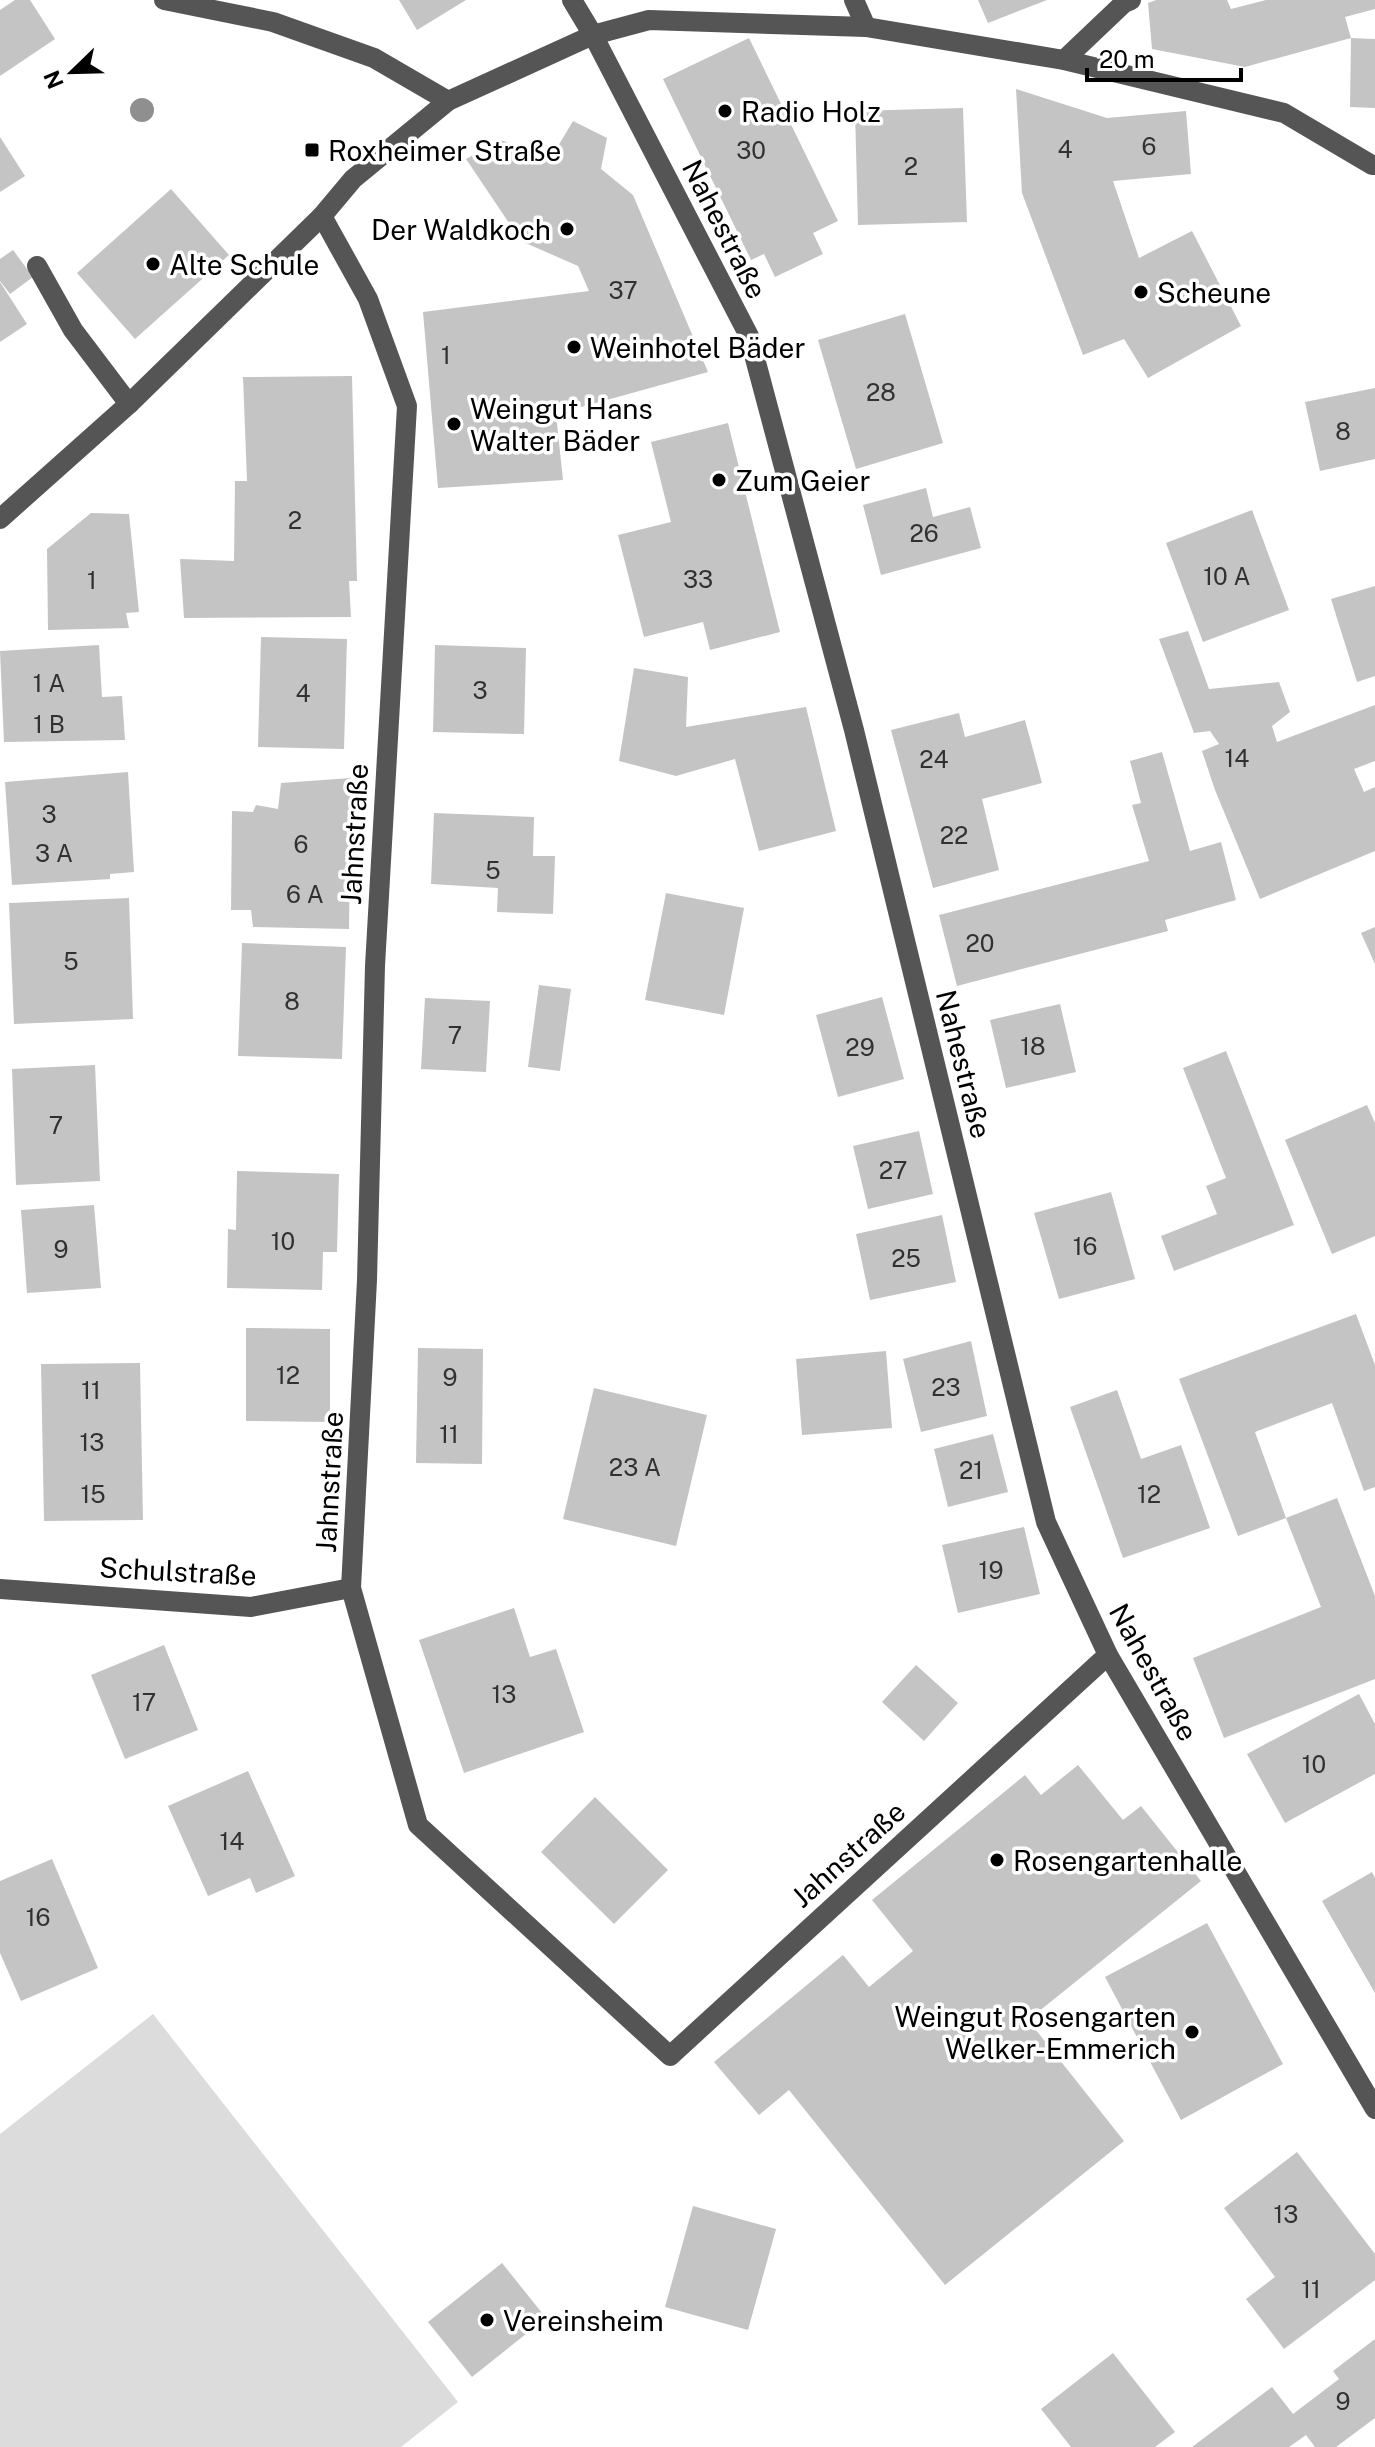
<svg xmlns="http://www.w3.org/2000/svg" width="1375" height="2447" font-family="'Public Sans',sans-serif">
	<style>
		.green { fill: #dcdcdc }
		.building { fill: #c4c4c4 }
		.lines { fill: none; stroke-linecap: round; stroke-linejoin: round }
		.minor { stroke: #555; stroke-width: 20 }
		.tree { fill: #8f8f8f }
		.poi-dot { fill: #000; stroke: #fff; stroke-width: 3 }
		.labels { text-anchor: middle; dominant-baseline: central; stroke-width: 7; stroke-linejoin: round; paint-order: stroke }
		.number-label { font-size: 24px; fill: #313131 }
		.poi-label { font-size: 28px; fill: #000; stroke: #fff; text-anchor: start }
		.street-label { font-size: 28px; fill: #000; stroke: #fff }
	</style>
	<rect width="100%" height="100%" fill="#fff"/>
	<polygon class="green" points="153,2014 458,2402 401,2447 0,2447 0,2134"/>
	<g class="building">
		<polygon points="15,0 30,0 55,39 0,76 0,10"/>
		<polygon points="399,0 466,0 417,30"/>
		<polygon points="978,0 1047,0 988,23"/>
		<polygon points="1156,0 1227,0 1231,9 1266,0 1375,0 1375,9 1345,17 1351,38 1245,67 1152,49 1148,3"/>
		<polygon points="749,38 838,221 813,233 823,254 775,277 764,254 751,260 663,79"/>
		<polygon points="1351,38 1375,39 1375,108 1350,107"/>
		<polygon points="1016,89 1107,118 1186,111 1191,174 1113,181 1139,258 1192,231 1241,326 1148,378 1124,339 1083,355 1022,193"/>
		<polygon points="963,108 967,222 858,225 855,111"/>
		<polygon points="573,121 607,138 601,169 633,195 708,372 556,414 563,480 438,488 423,312 589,291 578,266 521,241 466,159 501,140 551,158"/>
		<polygon points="0,137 25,176 0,192"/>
		<polygon points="171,189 229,255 135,339 77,273"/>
		<polygon points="13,250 33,277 10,294 0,281 0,259"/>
		<polygon points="0,282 27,324 0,342"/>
		<polygon points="905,314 943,443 856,469 818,340"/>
		<polygon points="352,376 357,581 349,581 351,617 184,618 180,559 234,561 235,481 247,481 243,377"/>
		<polygon points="1375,388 1375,459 1320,471 1305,402"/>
		<polygon points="728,423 780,632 710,650 703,622 644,637 618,535 671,522 651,442"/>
		<polygon points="926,488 933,517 970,507 981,548 881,575 863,505"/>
		<polygon points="1252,510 1289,610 1203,642 1166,543"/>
		<polygon points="91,513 129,514 139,612 126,613 129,628 48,630 47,549"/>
		<polygon points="1375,586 1375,676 1357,682 1331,599"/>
		<polygon points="1188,631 1209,689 1279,682 1290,712 1272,726 1277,742 1375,705 1375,761 1354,769 1364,792 1375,787 1375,851 1260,899 1215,790 1202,751 1219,744 1210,731 1194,733 1159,639"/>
		<polygon points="261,637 347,639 344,749 258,747"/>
		<polygon points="99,645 102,697 122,696 125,740 4,742 0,651"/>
		<polygon points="435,645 526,648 524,734 433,732"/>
		<polygon points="634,668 688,677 686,727 806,707 836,831 759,851 735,759 676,776 619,761"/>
		<polygon points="959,713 965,737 1025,720 1042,783 982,799 999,870 933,888 891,730"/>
		<polygon points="1162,752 1190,851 1221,842 1236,900 1165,920 1168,931 957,986 939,915 1149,861 1132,805 1141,803 1130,761"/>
		<polygon points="128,772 134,872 110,874 110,879 12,885 5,782"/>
		<polygon points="351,778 349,929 253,927 251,910 231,910 232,811 253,812 256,805 278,809 281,783"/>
		<polygon points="434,813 534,817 533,856 555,856 553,914 497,912 498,888 431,884"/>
		<polygon points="666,893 744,908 724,1015 645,1000"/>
		<polygon points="129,898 133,1019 14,1024 9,903"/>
		<polygon points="1375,927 1375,964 1361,933"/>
		<polygon points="242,943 346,947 342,1059 238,1056"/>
		<polygon points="539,985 571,989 560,1071 528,1067"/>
		<polygon points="882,997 904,1079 838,1097 816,1015"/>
		<polygon points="425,998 490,1001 486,1072 421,1069"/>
		<polygon points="1060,1004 1076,1072 1006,1088 990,1020"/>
		<polygon points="1226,1051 1294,1225 1174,1271 1161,1236 1217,1214 1206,1186 1226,1178 1183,1068"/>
		<polygon points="95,1065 100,1181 16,1185 12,1069"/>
		<polygon points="1367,1105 1375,1123 1375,1236 1332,1254 1285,1140"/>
		<polygon points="919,1131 933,1194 868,1209 853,1146"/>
		<polygon points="237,1171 339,1174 337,1252 323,1252 322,1290 227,1288 228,1229 236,1230"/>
		<polygon points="1111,1192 1135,1279 1059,1299 1034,1213"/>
		<polygon points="94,1205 101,1288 27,1293 21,1210"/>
		<polygon points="942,1215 956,1282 870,1300 856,1234"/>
		<polygon points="1356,1314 1375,1365 1375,1487 1364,1491 1332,1403 1255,1432 1286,1518 1238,1536 1179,1379"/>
		<polygon points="246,1328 330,1329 330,1422 246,1421"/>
		<polygon points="971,1341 987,1416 921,1432 903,1359"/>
		<polygon points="418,1348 483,1349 482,1464 416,1463"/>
		<polygon points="886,1351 892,1428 802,1435 796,1359"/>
		<polygon points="140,1363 143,1520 44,1521 41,1364"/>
		<polygon points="594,1388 707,1415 676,1546 563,1519"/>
		<polygon points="1117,1390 1141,1459 1181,1445 1210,1528 1123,1558 1070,1407"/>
		<polygon points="993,1434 1008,1492 948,1507 934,1449"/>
		<polygon points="1337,1498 1375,1596 1375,1679 1224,1738 1193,1658 1321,1607 1286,1518"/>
		<polygon points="1024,1527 1040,1594 958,1613 942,1545"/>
		<polygon points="514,1608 530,1657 556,1649 584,1732 464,1773 419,1640"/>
		<polygon points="164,1645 198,1730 125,1759 91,1675"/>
		<polygon points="916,1665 958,1703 924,1741 882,1702"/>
		<polygon points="1359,1694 1375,1724 1375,1774 1285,1823 1247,1754"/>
		<polygon points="1078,1765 1123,1820 1141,1806 1201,1881 1028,2020 1124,2141 945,2285 789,2090 759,2115 714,2062 843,1955 869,1987 913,1951 872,1900 1025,1775 1041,1795"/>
		<polygon points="248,1771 295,1876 256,1893 250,1878 208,1896 168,1806"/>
		<polygon points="595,1797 668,1870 614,1924 541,1852"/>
		<polygon points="52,1859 98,1968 21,2001 0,1953 0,1881"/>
		<polygon points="1372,1872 1375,1878 1375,1993 1322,1901"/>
		<polygon points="1207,1923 1283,2064 1181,2120 1105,1977"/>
		<polygon points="1297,2152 1375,2254 1375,2280 1284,2349 1246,2299 1275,2277 1224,2208"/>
		<polygon points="693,2206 776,2229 748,2330 665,2307"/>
		<polygon points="502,2263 546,2318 472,2377 428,2322"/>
		<polygon points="1375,2339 1375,2418 1336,2447 1315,2447 1306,2435 1289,2447 1192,2447 1272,2387 1293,2414 1339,2379 1333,2371"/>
		<polygon points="1113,2353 1175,2432 1155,2447 1071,2447 1041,2409"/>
	</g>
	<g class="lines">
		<g class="minor">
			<polyline points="164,0 273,22 374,58 448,101"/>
			<polyline points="572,0 593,35 749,336 854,730 1046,1522 1108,1655 1375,2109"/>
			<polyline points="854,0 866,27"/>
			<polyline points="1064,60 1124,3 1131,0"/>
			<polyline points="322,216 368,299 407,406 375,966 367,1280 351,1588 418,1825 670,2056 1108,1655"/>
			<polyline points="37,266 73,330 129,404"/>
			<polyline points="0,519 129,404 322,216 353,179 448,101 593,35 649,20 866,27 1064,60 1284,113 1372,165 1375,165"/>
			<polyline points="0,1589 251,1607 351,1588"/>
		</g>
	</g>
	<circle class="tree" cx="142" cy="110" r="12"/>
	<g class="poi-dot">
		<circle cx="725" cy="111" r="8"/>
		<rect x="304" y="142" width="16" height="16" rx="4"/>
		<circle cx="567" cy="229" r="8"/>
		<circle cx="153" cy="264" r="8"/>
		<circle cx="1141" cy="292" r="8"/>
		<circle cx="574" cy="347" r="8"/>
		<circle cx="454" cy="424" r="8"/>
		<circle cx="719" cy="480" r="8"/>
		<circle cx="997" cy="1860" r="8"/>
		<circle cx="1192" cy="2032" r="8"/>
		<circle cx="487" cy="2320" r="8"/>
	</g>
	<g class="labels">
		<g class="number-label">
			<text x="1149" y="146">6</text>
			<text x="1065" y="149">4</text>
			<text x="751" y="150">30</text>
			<text x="911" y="166">2</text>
			<text x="623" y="290">37</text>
			<text x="446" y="355">1</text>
			<text x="881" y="392">28</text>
			<text x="1343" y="431">8</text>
			<text x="295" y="520">2</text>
			<text x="924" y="533">26</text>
			<text x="1227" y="576">10 A</text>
			<text x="698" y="579">33</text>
			<text x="92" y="580">1</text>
			<text x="49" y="683">1 A</text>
			<text x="480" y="690">3</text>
			<text x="303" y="693">4</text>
			<text x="49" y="724">1 B</text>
			<text x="1237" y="758">14</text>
			<text x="934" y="759">24</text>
			<text x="49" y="814">3</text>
			<text x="954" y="835">22</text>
			<text x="301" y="844">6</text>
			<text x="54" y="853">3 A</text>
			<text x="493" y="870">5</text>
			<text x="305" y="894">6 A</text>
			<text x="980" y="943">20</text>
			<text x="71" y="961">5</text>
			<text x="292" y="1001">8</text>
			<text x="455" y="1035">7</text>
			<text x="1033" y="1046">18</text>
			<text x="860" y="1047">29</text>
			<text x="56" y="1125">7</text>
			<text x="893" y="1170">27</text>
			<text x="283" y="1241">10</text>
			<text x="1085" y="1246">16</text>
			<text x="61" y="1249">9</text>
			<text x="906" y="1258">25</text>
			<text x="288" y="1375">12</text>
			<text x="450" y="1377">9</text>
			<text x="946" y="1387">23</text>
			<text x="91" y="1390">11</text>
			<text x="449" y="1434">11</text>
			<text x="92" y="1442">13</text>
			<text x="635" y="1467">23 A</text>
			<text x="971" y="1470">21</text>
			<text x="93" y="1494">15</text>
			<text x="1149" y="1494">12</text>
			<text x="991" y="1570">19</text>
			<text x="504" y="1694">13</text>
			<text x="144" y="1702">17</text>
			<text x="1314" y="1764">10</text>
			<text x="232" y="1841">14</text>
			<text x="38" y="1917">16</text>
			<text x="1286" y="2214">13</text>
			<text x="1311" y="2289">11</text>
			<text x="1343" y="2401">9</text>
		</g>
		<g class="poi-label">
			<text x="741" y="111">Radio Holz</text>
			<text x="328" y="150">Roxheimer Straße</text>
			<text x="551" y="229" text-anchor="end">Der Waldkoch</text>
			<text x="169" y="264">Alte Schule</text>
			<text x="1157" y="292">Scheune</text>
			<text x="590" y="347">Weinhotel Bäder</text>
			<text x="470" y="408">Weingut Hans<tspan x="470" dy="32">Walter Bäder</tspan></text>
			<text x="735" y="480">Zum Geier</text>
			<text x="1013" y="1860">Rosengartenhalle</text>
			<text x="1176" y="2016" text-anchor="end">Weingut Rosengarten<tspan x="1176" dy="32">Welker-Emmerich</tspan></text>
			<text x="503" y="2320">Vereinsheim</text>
		</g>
		<g class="street-label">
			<text transform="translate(725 229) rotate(63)">Nahestraße</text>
			<text transform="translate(354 834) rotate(-87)">Jahnstraße</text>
			<text transform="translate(964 1064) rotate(76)">Nahestraße</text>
			<text transform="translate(329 1482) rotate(-87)">Jahnstraße</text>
			<text transform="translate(178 1571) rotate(3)">Schulstraße</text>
			<text transform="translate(1154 1672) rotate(61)">Nahestraße</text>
			<text transform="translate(848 1854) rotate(-42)">Jahnstraße</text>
		</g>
	</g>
	<g transform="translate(72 72) rotate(247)" stroke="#ffffff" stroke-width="6" paint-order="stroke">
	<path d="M0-6L14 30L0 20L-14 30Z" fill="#000000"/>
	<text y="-12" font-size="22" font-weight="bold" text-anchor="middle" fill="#000000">N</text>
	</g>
	<path d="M1087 68v12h154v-12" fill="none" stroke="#000000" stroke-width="4"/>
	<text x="1099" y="68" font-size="24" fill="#000000" stroke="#ffffff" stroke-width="6" paint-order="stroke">20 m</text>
</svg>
